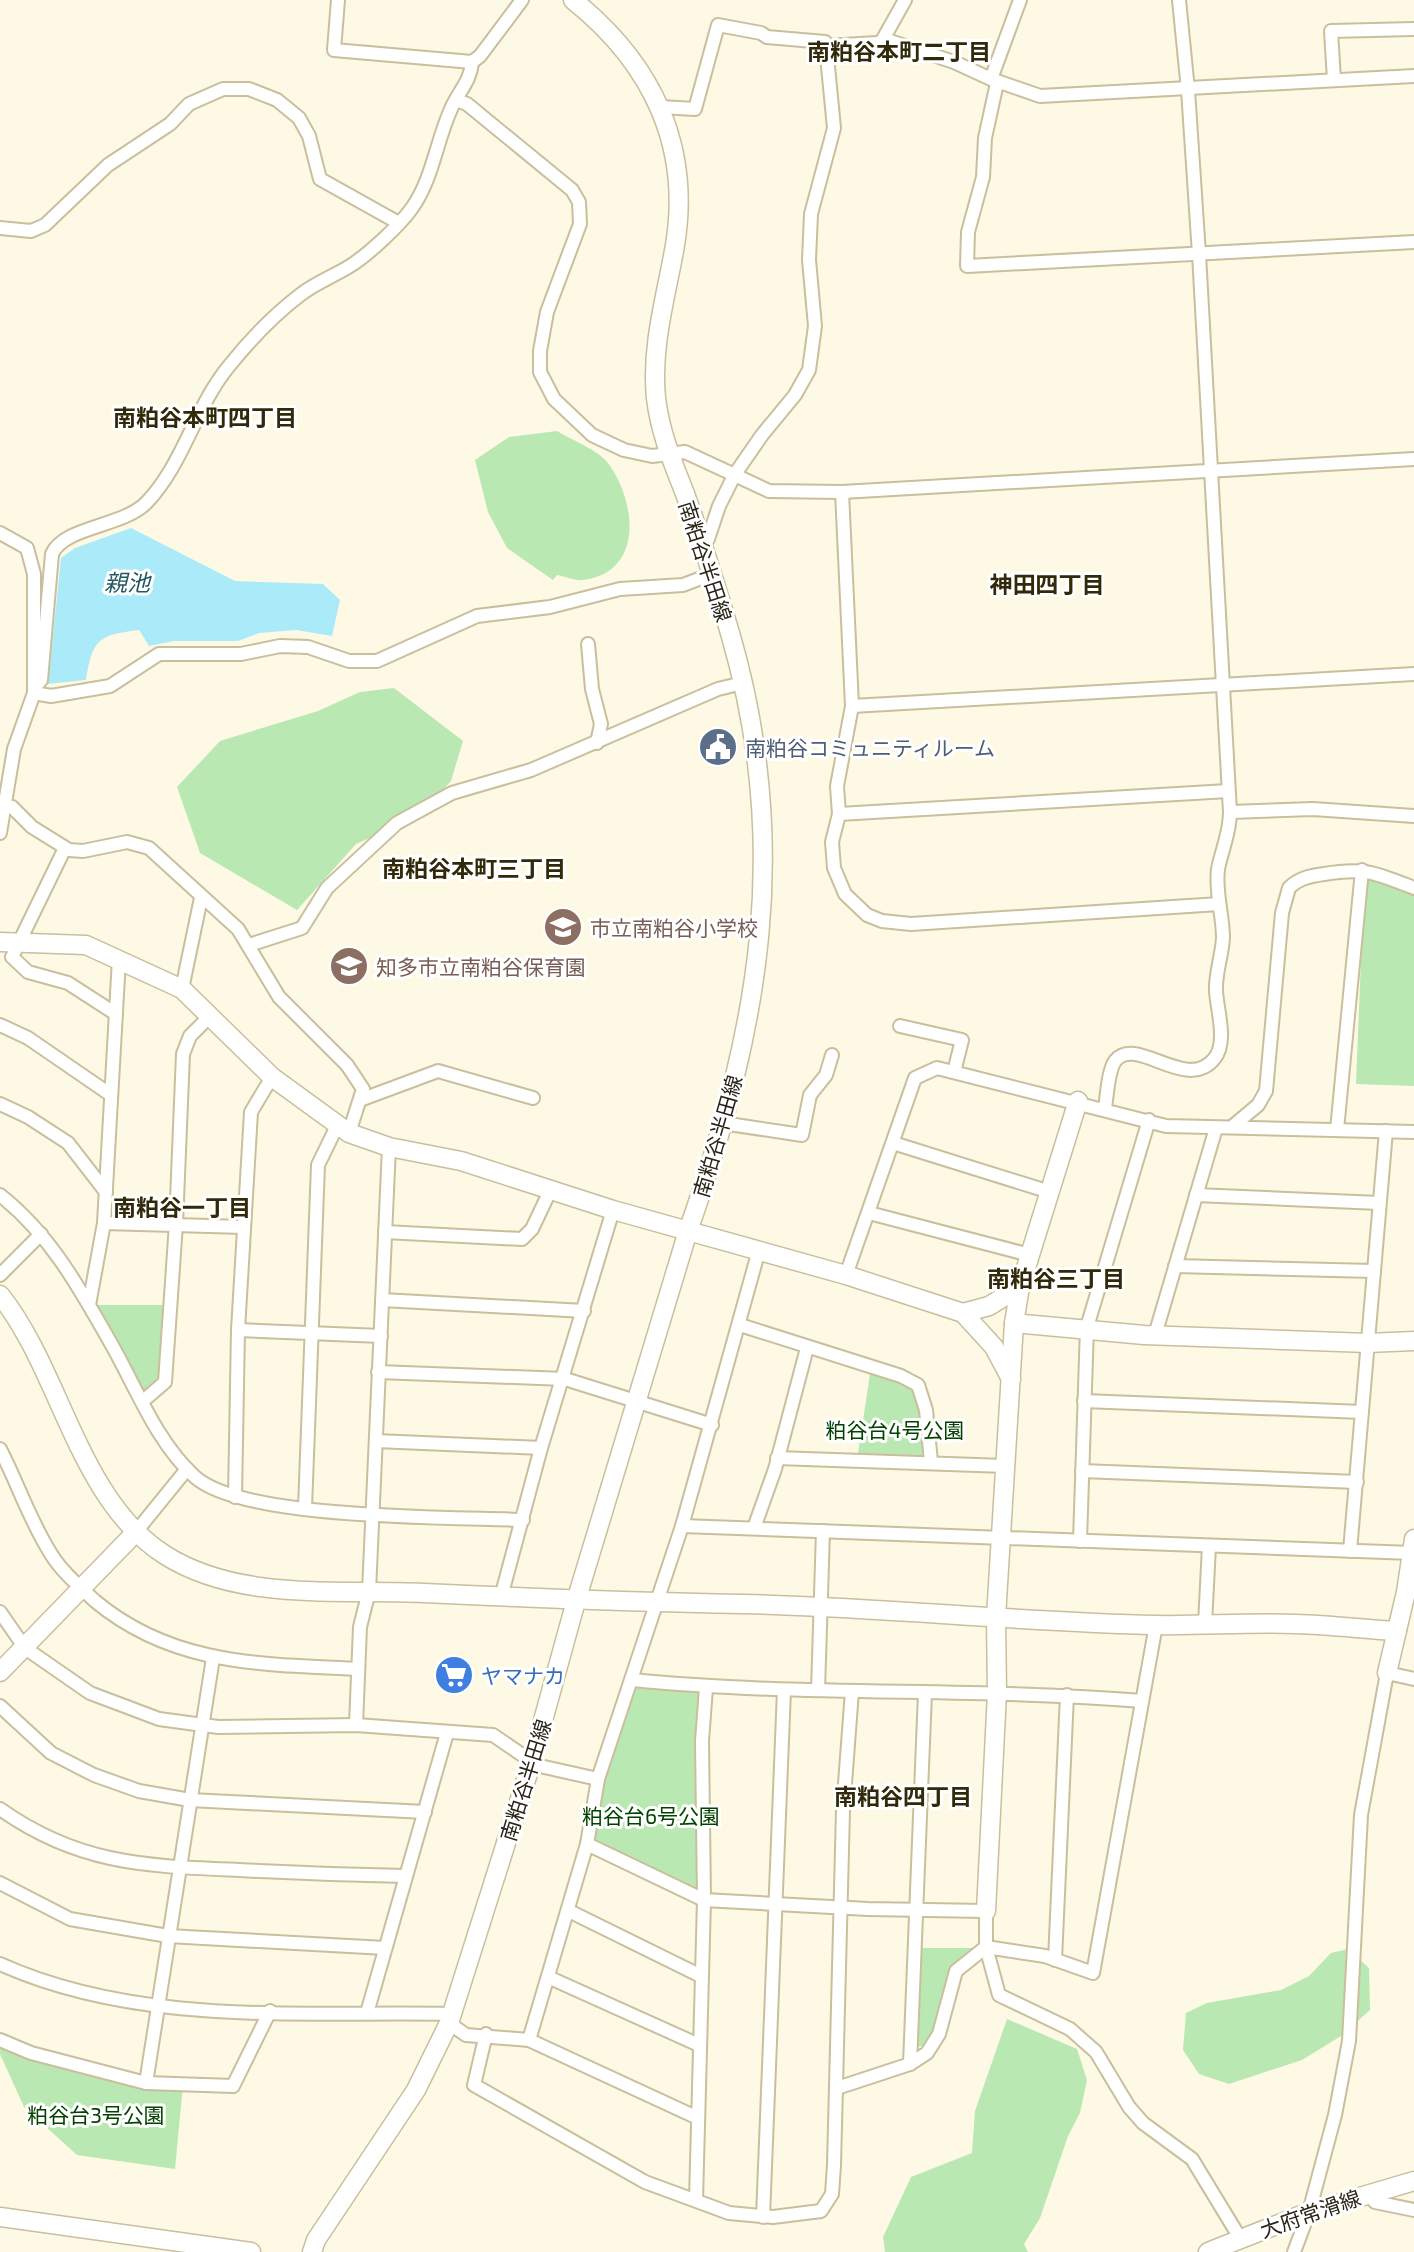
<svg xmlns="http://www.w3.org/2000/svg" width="1414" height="2252" font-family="'Exo 2','Noto Sans JP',sans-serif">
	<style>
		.green { fill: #b9e8b2 }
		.water { fill: #abebf9 }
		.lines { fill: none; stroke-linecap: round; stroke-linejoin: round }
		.street-casing { stroke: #c9bf9d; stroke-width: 16 }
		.secondary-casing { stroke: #c9bf9d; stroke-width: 21 }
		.street { stroke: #fff; stroke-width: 12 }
		.secondary { stroke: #fff; stroke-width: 18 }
		.labels { text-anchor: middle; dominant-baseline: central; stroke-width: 6; stroke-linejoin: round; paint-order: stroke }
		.street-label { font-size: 21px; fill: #292518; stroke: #fff }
		.service-label { font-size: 21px; fill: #4e5e75; stroke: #fff; text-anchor: start }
		.education-label { font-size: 21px; fill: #785e54; stroke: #fff; text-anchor: start }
		.park-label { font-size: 21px; fill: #034200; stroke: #fff }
		.shop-label { font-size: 21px; fill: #366cbe; stroke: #fff; text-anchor: start }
		.neighbourhood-label { font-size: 23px; font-weight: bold; fill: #31290a; stroke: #fff }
		.water-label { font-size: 23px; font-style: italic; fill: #245761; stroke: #fff }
	</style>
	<rect width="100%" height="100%" fill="#fef9e4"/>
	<g class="green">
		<path d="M 557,431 C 572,440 598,450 608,463 C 636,501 645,572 583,580 C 575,581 564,576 557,575 L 553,580 L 507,548 L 488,512 L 475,460 L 509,437 Z"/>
		<polygon points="394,688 463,741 451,781 418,817 356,844 297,910 200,853 177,787 220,741 318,711 360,692"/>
		<polygon points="1370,878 1414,896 1414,1086 1356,1084 1364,886"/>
		<polygon points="89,1305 169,1305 165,1382 143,1401"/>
		<polygon points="871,1367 918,1385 931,1462 857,1460"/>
		<polygon points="633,1680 706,1688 704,1900 587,1844"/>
		<polygon points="921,1948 979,1948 952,1971 934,2030 922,2046 917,2047"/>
		<polygon points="1348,1949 1369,1968 1370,2010 1341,2036 1302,2060 1229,2084 1199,2074 1183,2050 1186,2013 1207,2003 1281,1990 1309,1976 1331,1953"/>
		<polygon points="1007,2019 1077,2049 1087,2080 1080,2113 1068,2136 1040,2218 1024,2244 1028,2252 885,2252 883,2237 911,2177 972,2153 975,2111"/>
		<polygon points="0,2040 31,2053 183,2085 175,2169 77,2155 24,2107 0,2054"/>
	</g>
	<path class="water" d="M 131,528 L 235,581 L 323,584 L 340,600 L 332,636 L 296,630 L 259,633 L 238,641 L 174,641 L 149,646 L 139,630 C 98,635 93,639 86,680 L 48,684 L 61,558 L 75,548 Z"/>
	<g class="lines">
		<defs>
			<g id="street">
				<polyline points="338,0 334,50 472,62 480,56 522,0"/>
				<polyline points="1020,0 991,79 1040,96 1414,76"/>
				<polyline points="882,41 890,41 954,62 991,79"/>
				<polyline points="1334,80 1331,31 1414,29"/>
				<polyline points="997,83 985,138 983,177 968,232 967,266 1414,242"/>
				<polyline points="456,100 467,104 572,190 579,202 580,224 547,312 540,351 540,372 554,399 592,435 624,450 652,456 685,452 769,491 842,492 1414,459"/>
				<polyline points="661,107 695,109 718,25 761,33 767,37 825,42 826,46 877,43 882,41 905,0"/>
				<polyline points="0,228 31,231 45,225 108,165 170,124 189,104 223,89 249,89 277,100 299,118 309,136 320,179 397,222"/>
				<polyline points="842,492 852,706 837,786 839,814 832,842 834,868 845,894 867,915 882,921 911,924 1219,904"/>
				<polyline points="0,533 27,548 34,574 34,693 14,749 0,833"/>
				<polyline points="701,544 708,539 719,506 735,474 762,435 795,395 809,370 815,326 809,260 811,214 834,128 826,46"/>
				<polyline points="588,644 592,689 601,724 597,743"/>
				<path d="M 34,688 L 41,680 L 52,554 C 64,526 124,527 147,502 C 184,463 195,407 229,366 C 249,341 274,315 300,295 C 315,283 334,276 350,266 C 369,254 400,225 412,208 C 433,178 436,142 451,109 C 458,92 471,81 472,62"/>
				<polyline points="34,693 51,696 110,686 159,654 241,654 280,646 308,647 349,661 377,661 477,616 550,607 620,589 683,585 712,574"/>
				<polyline points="852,706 1414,674"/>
				<polyline points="6,806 12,807 32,827 69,850 83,851 127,842 149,848 238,929 279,997 347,1065 363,1089 349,1133"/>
				<polyline points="1230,812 1313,809 1414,816"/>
				<polyline points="839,814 1228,791"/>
				<polyline points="65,848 12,957 28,972 68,983 116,1014"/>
				<polyline points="249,945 302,928 327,888 397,823 452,793 531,770 718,689 743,683"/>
				<polyline points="182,989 201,898"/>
				<polyline points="0,1025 28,1038 111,1095"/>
				<polyline points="900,1026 962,1040 954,1072"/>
				<polyline points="360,1100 438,1071 533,1098"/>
				<polyline points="0,1104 28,1117 68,1143 106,1192"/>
				<path d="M 1105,1108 C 1107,1096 1108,1071 1115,1061 C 1136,1034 1186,1093 1214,1059 C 1228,1043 1217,1010 1216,991 C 1215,974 1222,956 1223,938 C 1223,915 1215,892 1218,869 C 1222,849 1230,833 1230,812 L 1199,254 L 1188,90 L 1179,0"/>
				<polyline points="722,1123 802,1135 810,1095 826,1075 832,1055"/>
				<path d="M 1233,1126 L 1258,1105 L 1266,1091 L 1282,913 L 1289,888 C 1299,878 1310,876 1324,874 C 1365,867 1376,873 1414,888"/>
				<polyline points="1337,1130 1362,870"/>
				<polyline points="893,1143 1050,1192"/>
				<path d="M 0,1195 C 52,1236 81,1291 113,1347 C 137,1390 158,1444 195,1477 C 243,1520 453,1517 523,1520"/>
				<polyline points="1196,1195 1379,1203"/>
				<polyline points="869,1213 1030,1255"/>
				<polyline points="104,1223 244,1227"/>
				<polyline points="385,1232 522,1239 532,1229 550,1191"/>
				<polyline points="1175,1266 1374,1271"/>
				<polyline points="0,1275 41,1234"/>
				<polyline points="846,1275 915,1078 937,1068 1166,1126 1414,1132"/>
				<polyline points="382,1300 584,1311"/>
				<polyline points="89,1305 104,1223 119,959"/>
				<polyline points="740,1325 901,1376 918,1385 926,1410 931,1462"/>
				<polyline points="238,1330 381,1336"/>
				<polyline points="1155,1335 1216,1128"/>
				<polyline points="378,1372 565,1379 712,1425"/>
				<polyline points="143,1401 165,1382 176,1224 183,1054 190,1036 209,1017"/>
				<polyline points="1084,1401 1362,1412"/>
				<polyline points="376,1441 541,1448"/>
				<path d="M 0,1449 C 18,1484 30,1521 51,1554 C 62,1572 80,1587 95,1601 C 173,1666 262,1664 358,1669"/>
				<polyline points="777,1458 1005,1466"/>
				<polyline points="1082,1471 1357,1482"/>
				<polyline points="235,1497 238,1330 251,1112 272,1077"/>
				<polyline points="305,1508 318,1165 337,1126"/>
				<polyline points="682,1526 1412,1553"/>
				<polyline points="754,1528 775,1469 807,1348"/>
				<polyline points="135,1533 187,1469"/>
				<polyline points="1080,1541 1087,1327 1149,1120"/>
				<polyline points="1350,1551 1386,1131"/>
				<polyline points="501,1597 541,1448 613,1210"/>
				<polyline points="0,1612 25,1648 90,1693 159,1719 218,1727 356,1725 493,1735 531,1761"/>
				<polyline points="1205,1624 1209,1546"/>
				<path d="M 633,1680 C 802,1697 972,1687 1142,1701"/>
				<polyline points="818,1690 823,1531"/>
				<polyline points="0,1706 51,1753 94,1775 139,1791 190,1800 425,1812"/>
				<polyline points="356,1725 360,1627 369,1591 389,1147"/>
				<polyline points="531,1764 598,1779"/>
				<path d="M 0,1809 C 79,1865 147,1866 239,1870 C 295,1873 350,1875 406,1876"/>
				<polyline points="587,1844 704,1900 868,1909 986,1911 986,1947 999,1995 1070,2029 1096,2052 1129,2107 1143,2123 1192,2159 1240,2238"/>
				<polyline points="0,1883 70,1919 168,1936 385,1948"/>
				<polyline points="569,1911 701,1976"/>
				<polyline points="1055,1960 1067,1695"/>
				<path d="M 0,1964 C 140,2027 303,2011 452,2014"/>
				<polyline points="548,1977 699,2045"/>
				<polyline points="367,2013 447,1733"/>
				<polyline points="449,2023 466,2035 529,2040 587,1844 598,1779 682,1526 759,1250"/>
				<polyline points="486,2034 474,2085 645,2182 729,2213 773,2217 821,2211 832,2194 834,2165 843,1810 852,1691"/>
				<polyline points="0,2040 31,2053 146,2083 233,2086 270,2011"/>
				<polyline points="529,2040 698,2118"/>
				<polyline points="910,2064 925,1693"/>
				<polyline points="146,2083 213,1658"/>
				<polyline points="837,2088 910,2064 927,2053 939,2034 956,1971 986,1947 1045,1956 1093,1973 1156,1625"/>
				<polyline points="1367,2193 1375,2202 1414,2210"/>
				<polyline points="696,2200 704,1900 702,1741 706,1688"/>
				<polyline points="763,2217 784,1690"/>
				<polyline points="1294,2252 1309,2212 1335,2115 1349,2041 1361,1815 1387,1673 1414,1679"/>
			</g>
			<g id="secondary">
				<polyline points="0,942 86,945 182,989 272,1077 349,1133 389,1147 461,1161 613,1210 846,1275 963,1313 994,1347 1011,1379"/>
				<path d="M 0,1295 C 61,1371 78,1500 165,1555 C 239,1602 340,1589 424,1593 C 530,1598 637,1602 743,1604 C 881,1607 1018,1622 1156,1625 C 1202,1626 1249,1622 1296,1624 C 1330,1625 1363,1629 1397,1631"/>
				<polyline points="963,1313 989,1306 1020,1287"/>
				<polyline points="1014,1323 1144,1335 1368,1343 1414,1341"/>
				<polyline points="0,1672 135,1533"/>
				<polyline points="1387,1673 1406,1592 1414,1539"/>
				<polyline points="986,1911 997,1693 996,1617 1014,1323 1020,1287 1078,1101"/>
				<polyline points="0,2217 251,2252"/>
				<path d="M 312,2252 L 316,2240 L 416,2090 L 449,2023 L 531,1764 L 576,1601 L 688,1231 C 760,1027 792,845 730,633 C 716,586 701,538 684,491 C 672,461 660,432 656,398 C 651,348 665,300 674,251 C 693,148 653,64 573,0"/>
				<polyline points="1208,2252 1309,2212 1414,2181"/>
			</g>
		</defs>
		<use href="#street" class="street-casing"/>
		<use href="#secondary" class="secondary-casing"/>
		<use href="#street" class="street"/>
		<use href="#secondary" class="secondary"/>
	</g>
	<defs>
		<symbol id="civic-disc" viewBox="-11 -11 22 22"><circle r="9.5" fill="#5c6f8a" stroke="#fff"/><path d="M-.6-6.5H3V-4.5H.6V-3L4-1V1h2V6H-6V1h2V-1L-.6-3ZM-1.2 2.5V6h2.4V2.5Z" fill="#fff"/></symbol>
		<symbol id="school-disc" viewBox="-11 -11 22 22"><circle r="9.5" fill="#8d6e63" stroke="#fff"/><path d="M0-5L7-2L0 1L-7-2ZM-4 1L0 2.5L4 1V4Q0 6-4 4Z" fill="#fff"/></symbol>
		<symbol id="supermarket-disc" viewBox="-11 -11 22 22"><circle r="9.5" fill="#3f7fe0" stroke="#fff"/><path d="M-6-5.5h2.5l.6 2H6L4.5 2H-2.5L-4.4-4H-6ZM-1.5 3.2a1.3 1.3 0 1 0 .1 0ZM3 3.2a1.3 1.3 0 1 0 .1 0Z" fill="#fff"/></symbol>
	</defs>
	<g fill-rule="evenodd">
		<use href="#civic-disc" x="696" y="725" width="44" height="44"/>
		<use href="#school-disc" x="541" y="905" width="44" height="44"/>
		<use href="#school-disc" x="327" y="944" width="44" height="44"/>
		<use href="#supermarket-disc" x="432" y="1653" width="44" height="44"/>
	</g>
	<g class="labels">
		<g class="street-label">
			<text transform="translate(706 561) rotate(72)">南粕谷半田線</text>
			<text transform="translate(717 1136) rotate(-74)">南粕谷半田線</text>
			<text transform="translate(525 1780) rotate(-73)">南粕谷半田線</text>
			<text transform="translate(1310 2213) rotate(-19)">大府常滑線</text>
		</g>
		<g class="service-label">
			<text x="745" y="747">南粕谷コミュニティルーム</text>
		</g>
		<g class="education-label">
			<text x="590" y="927">市立南粕谷小学校</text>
			<text x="376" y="966">知多市立南粕谷保育園</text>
		</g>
		<g class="park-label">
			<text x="895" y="1429">粕谷台4号公園</text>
			<text x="651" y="1815">粕谷台6号公園</text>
			<text x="96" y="2114">粕谷台3号公園</text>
		</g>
		<g class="shop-label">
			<text x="481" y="1675">ヤマナカ</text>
		</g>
		<g class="neighbourhood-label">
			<text x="899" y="51">南粕谷本町二丁目</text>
			<text x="205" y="417">南粕谷本町四丁目</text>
			<text x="1047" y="584">神田四丁目</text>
			<text x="474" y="868">南粕谷本町三丁目</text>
			<text x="182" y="1207">南粕谷一丁目</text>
			<text x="1056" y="1278">南粕谷三丁目</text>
			<text x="903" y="1796">南粕谷四丁目</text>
		</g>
		<g class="water-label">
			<text x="127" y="582">親池</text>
		</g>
	</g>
</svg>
